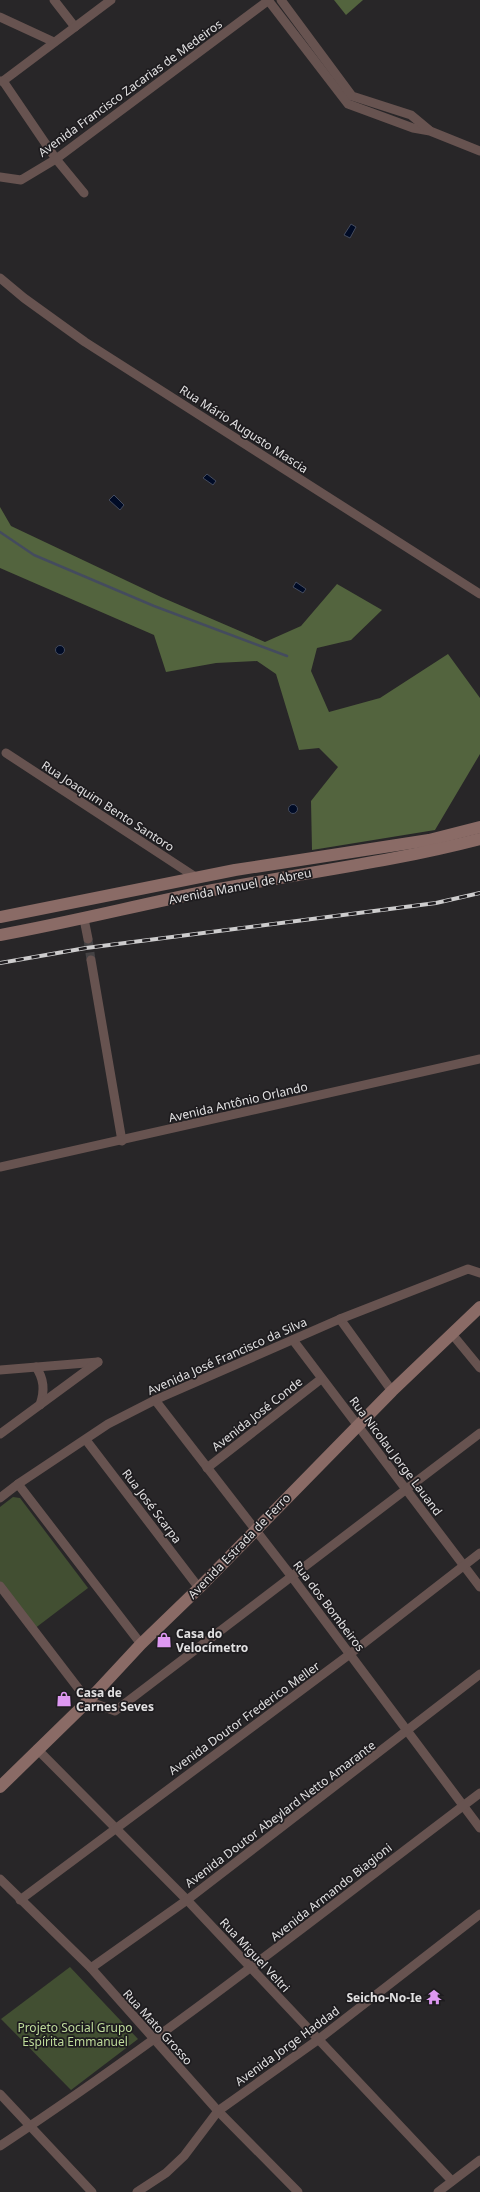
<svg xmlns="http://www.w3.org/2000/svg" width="480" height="2192" font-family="'Noto Sans',sans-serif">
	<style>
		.green { fill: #424f32 }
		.forest { fill: #53643e }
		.water { fill: #000b26; stroke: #444b5e }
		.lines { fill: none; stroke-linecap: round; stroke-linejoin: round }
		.stream { stroke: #444b5e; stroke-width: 2.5 }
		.street-tunnel { stroke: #444244; stroke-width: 9; stroke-dasharray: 9 4.5; stroke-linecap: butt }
		.street { stroke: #675350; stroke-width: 9 }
		.secondary { stroke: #8a6b66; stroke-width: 12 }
		.rail-casing { stroke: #cdcccd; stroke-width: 4 }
		.rail { stroke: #1e1c1f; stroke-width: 2.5; stroke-dasharray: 8; stroke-linecap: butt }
		.labels { text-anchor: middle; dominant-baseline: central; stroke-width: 3.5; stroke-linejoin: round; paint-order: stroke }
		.street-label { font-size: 12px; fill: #e2e1e2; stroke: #1e1c1f }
		.poi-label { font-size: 12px; font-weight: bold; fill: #e2e1e2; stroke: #1e1c1f; text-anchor: start }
		.park-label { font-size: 12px; fill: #bfdc9b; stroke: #1e1c1f }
	</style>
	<rect width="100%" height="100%" fill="#282628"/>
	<g class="green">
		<polygon points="13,1497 20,1498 88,1588 34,1629 0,1584 0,1507"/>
		<polygon points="70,1967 138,2039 71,2090 1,2019"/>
	</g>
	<g class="forest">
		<polygon points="334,0 363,0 346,15"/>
		<polygon points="0,507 11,526 161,597 265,642 301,626 337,584 382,610 351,640 317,648 311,671 329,712 380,698 448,654 480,698 480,754 435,830 312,850 311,801 338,767 319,748 299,750 276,674 257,661 216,663 166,672 154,635 0,568"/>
	</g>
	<g class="water">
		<polygon points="351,224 356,227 350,238 344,235"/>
		<polygon points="207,474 216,481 213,485 203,478"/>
		<polygon points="114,495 124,505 120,510 109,500"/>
		<polygon points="296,582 306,589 303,593 293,587"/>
		<circle cx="60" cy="650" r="4.5"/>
		<circle cx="293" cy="809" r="4.5"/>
	</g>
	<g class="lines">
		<polyline class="stream" points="0,532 34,555 154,606 287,656"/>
		<polyline class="street-tunnel" points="88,939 91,960"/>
		<g class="street">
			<polyline points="54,0 75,27"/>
			<polyline points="268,0 348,104 413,128 430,131 480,151"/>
			<polyline points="281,0 352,96 411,115 429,130"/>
			<polyline points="0,17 54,42"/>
			<polyline points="0,81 3,81 111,0"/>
			<polyline points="3,81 56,159 84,193"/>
			<polyline points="0,177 21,180 56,159 269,0"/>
			<polyline points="0,278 24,298 85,342 480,594"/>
			<polyline points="6,753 197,878"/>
			<polyline points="84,919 88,939"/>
			<polyline points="91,960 122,1141"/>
			<polyline points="0,1167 480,1059"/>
			<polyline points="340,1319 392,1391"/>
			<polyline points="452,1334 480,1368"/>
			<polyline points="293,1340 480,1587"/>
			<path d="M 36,1367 C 44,1379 45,1390 40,1405"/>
			<polyline points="0,1370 98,1362"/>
			<polyline points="155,1400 292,1577 480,1828"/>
			<polyline points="0,1434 98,1362"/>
			<polyline points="86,1440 199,1588"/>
			<polyline points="207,1468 321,1379"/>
			<polyline points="18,1484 141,1644"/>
			<polyline points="0,1498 18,1484 108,1424 155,1400 340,1319 468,1269 480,1273"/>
			<polyline points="0,1586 88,1701 115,1711 480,1433"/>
			<polyline points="37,1749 187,1900 452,2181"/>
			<polyline points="0,1879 91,1968 218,2111 298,2192"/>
			<polyline points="20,1900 350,1654 480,1553"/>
			<polyline points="91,1968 187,1900 480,1674"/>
			<polyline points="0,2094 92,2192"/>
			<path d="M 0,2146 C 167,2036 321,1913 480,1793"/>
			<polyline points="137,2192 166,2173 184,2156 218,2111 319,2039 480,1914"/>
			<polyline points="438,2192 480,2160"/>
		</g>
		<g class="secondary">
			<polyline points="0,917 235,870 429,840 480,827"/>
			<path d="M 0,935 C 72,922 142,904 213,890 C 302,873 392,862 480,839"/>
			<polyline points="0,1787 88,1701 141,1644 199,1588 392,1391 480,1307"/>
		</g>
		<defs>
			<polyline id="rail" points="0,963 86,948 436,903 480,893"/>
		</defs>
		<use href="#rail" class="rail-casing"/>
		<use href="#rail" class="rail"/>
	</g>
	<defs>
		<symbol id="shop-bare" viewBox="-9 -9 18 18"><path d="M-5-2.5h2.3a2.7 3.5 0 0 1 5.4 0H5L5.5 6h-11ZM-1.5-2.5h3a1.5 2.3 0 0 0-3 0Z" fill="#de98f2" stroke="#1e1c1f" stroke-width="2.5" paint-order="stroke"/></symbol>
		<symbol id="temple-bare" viewBox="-9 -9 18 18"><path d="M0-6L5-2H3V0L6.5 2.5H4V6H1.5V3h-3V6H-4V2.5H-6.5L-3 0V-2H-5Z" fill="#de98f2" stroke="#1e1c1f" stroke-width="2.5" paint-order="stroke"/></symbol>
	</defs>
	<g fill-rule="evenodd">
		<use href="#shop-bare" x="153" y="1629" width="22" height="22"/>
		<use href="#shop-bare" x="53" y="1688" width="22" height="22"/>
		<use href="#temple-bare" x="423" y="1986" width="22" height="22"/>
	</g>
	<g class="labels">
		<g class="street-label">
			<text transform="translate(130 88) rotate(-36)">Avenida Francisco Zacarias de Medeiros</text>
			<text transform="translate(244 429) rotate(33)">Rua Mário Augusto Mascia</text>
			<text transform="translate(108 806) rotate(33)">Rua Joaquim Bento Santoro</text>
			<text transform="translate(240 886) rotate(-11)">Avenida Manuel de Abreu</text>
			<text transform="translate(238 1102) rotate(-13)">Avenida Antônio Orlando</text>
			<text transform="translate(227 1356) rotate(-24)">Avenida José Francisco da Silva</text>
			<text transform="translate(257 1414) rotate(-38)">Avenida José Conde</text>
			<text transform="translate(396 1456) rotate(53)">Rua Nicolau Jorge Lauand</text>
			<text transform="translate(152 1506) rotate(53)">Rua José Scarpa</text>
			<text transform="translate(239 1546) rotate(-46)">Avenida Estrada de Ferro</text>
			<text transform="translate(329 1606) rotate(53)">Rua dos Bombeiros</text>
			<text transform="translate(244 1718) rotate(-36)">Avenida Doutor Frederico Meller</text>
			<text transform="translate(280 1814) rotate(-37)">Avenida Doutor Abeylard Netto Amarante</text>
			<text transform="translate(331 1892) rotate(-38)">Avenida Armando Biagioni</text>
			<text transform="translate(255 1955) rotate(47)">Rua Miguel Veltri</text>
			<text transform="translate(158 2027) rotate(48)">Rua Mato Grosso</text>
			<text transform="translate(287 2046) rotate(-36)">Avenida Jorge Haddad</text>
		</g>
		<g class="poi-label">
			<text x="176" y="1633">Casa do<tspan x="176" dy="14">Velocímetro</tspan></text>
			<text x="76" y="1692">Casa de<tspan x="76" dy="14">Carnes Seves</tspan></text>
			<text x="422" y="1997" text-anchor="end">Seicho-No-Ie</text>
		</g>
		<g class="park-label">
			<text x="75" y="2027">Projeto Social Grupo<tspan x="75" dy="14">Espírita Emmanuel</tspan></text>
		</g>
	</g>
</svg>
